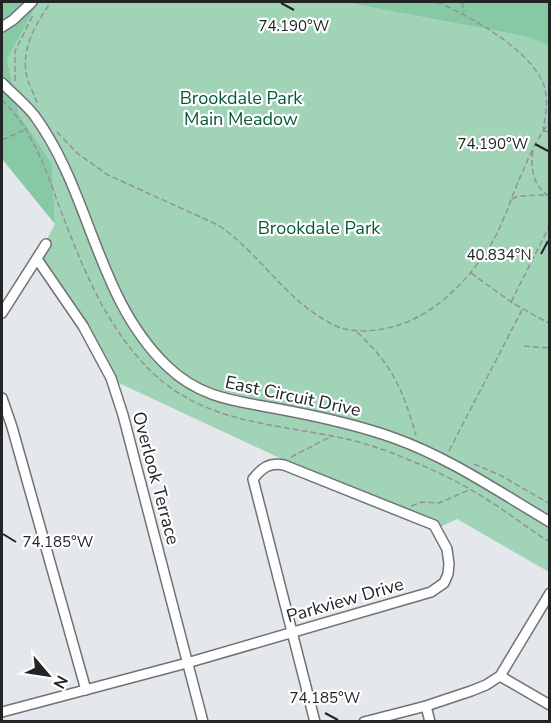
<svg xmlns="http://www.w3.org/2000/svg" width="551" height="723" font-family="'Nunito Sans',sans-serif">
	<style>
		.green { fill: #a1d3b7 }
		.forest { fill: #87c9a5 }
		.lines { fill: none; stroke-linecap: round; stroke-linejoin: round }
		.street-casing { stroke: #707276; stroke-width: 12 }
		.path { stroke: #919397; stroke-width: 1.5; stroke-dasharray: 6 3; stroke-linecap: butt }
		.street { stroke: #fff; stroke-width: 9 }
		.ticks { fill: none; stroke: #232425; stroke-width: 2 }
		.labels { text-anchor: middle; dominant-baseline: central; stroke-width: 4.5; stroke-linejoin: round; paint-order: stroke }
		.park-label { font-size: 18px; fill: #045a39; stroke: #fff }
		.street-label { font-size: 18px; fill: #232425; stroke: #fff }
		.ticks-label { font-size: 15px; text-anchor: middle; fill: #232425; stroke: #fff; stroke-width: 4.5; stroke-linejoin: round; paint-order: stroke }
	</style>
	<rect width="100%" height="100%" fill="#e4e7ec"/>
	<polygon class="green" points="38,2 355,2 353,4 528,37 549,46 549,572 457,519 434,530 106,377 40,252 55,224 52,164 19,114 7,60"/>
	<g class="forest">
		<polygon points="2,2 38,2 7,60 19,114 52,164 55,224 2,159"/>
		<polygon points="355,2 549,2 549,46 528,37 353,4"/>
	</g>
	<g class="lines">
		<defs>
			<g id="street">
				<polyline points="2,27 13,20 32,2"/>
				<path d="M 2,83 C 12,93 25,104 34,115 C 91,192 96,298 167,366 C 202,400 239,401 284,410 C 321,417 358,425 394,438 C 450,458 499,492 550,522"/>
				<polyline points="37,259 83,326 111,378 123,415 203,722"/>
				<polyline points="2,313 46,244"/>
				<polyline points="2,398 12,427 86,690"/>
				<polyline points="500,676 550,705"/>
				<polyline points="426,706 430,722"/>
				<path d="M 2,712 L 187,663 L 431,592 L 444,583 L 448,574 L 449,564 L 447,549 L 434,525 L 284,465 C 269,462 262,468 253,479 L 315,722"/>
				<polyline points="364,722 426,706 471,691 486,685 500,676 550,593"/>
			</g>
		</defs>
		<use href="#street" class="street-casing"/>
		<g class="path">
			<path d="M 437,2 C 470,16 529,49 543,83 C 549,97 546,115 543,130"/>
			<polyline points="462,2 464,13"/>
			<polyline points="15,81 15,51 33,15"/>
			<path d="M 2,100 C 34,131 46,171 61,211 C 80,261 101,314 136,355 C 206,440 302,417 392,453 C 425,466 457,480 486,499 C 508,512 528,529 550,542"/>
			<path d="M 37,103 C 34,93 27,82 26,72 C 22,46 37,22 51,2"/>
			<polyline points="543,131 550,132"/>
			<path d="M 57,132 L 77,153 L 108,175 L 218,225 C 261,254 282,297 330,323 C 349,334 371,332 392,327 C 435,316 470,279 493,241 C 503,223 510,202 518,182 C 527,162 535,140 550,122"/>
			<polyline points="2,140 27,129"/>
			<path d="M 533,151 C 530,169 533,186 550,197"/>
			<polyline points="512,199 518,196 545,195"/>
			<polyline points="471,273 511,302 550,324"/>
			<polyline points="511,302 550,225"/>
			<path d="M 357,332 C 393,366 402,388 416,435"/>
			<polyline points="524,346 550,348"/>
			<polyline points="449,451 523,308"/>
			<polyline points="291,457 332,436"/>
			<polyline points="474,464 502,476 550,504"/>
			<polyline points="411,506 422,502 439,503 469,490"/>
		</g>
		<use href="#street" class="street"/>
	</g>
	<path class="ticks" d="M 281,3 L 294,10M 535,144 L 548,151M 541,254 L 548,241M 3,534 L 16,542M 325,713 L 338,720"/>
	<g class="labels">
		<g class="park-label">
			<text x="241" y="98">Brookdale Park<tspan x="241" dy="21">Main Meadow</tspan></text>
			<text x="319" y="228">Brookdale Park</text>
		</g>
		<g class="street-label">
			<text transform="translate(293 396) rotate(12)">East Circuit Drive</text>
			<text transform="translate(156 478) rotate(75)">Overlook Terrace</text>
			<text transform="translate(345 600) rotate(-16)">Parkview Drive</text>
		</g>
	</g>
	<g class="ticks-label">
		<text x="294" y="31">74.190°W</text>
		<text x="493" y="149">74.190°W</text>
		<text x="499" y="260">40.834°N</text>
		<text x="58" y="547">74.185°W</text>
		<text x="325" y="703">74.185°W</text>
	</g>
	<rect width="551" height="723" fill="none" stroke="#232425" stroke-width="6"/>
	<g transform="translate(48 675) rotate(119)" stroke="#ffffff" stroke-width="4.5" paint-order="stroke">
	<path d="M0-4.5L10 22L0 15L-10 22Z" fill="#232425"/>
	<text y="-9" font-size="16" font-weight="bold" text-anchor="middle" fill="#232425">N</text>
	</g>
</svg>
